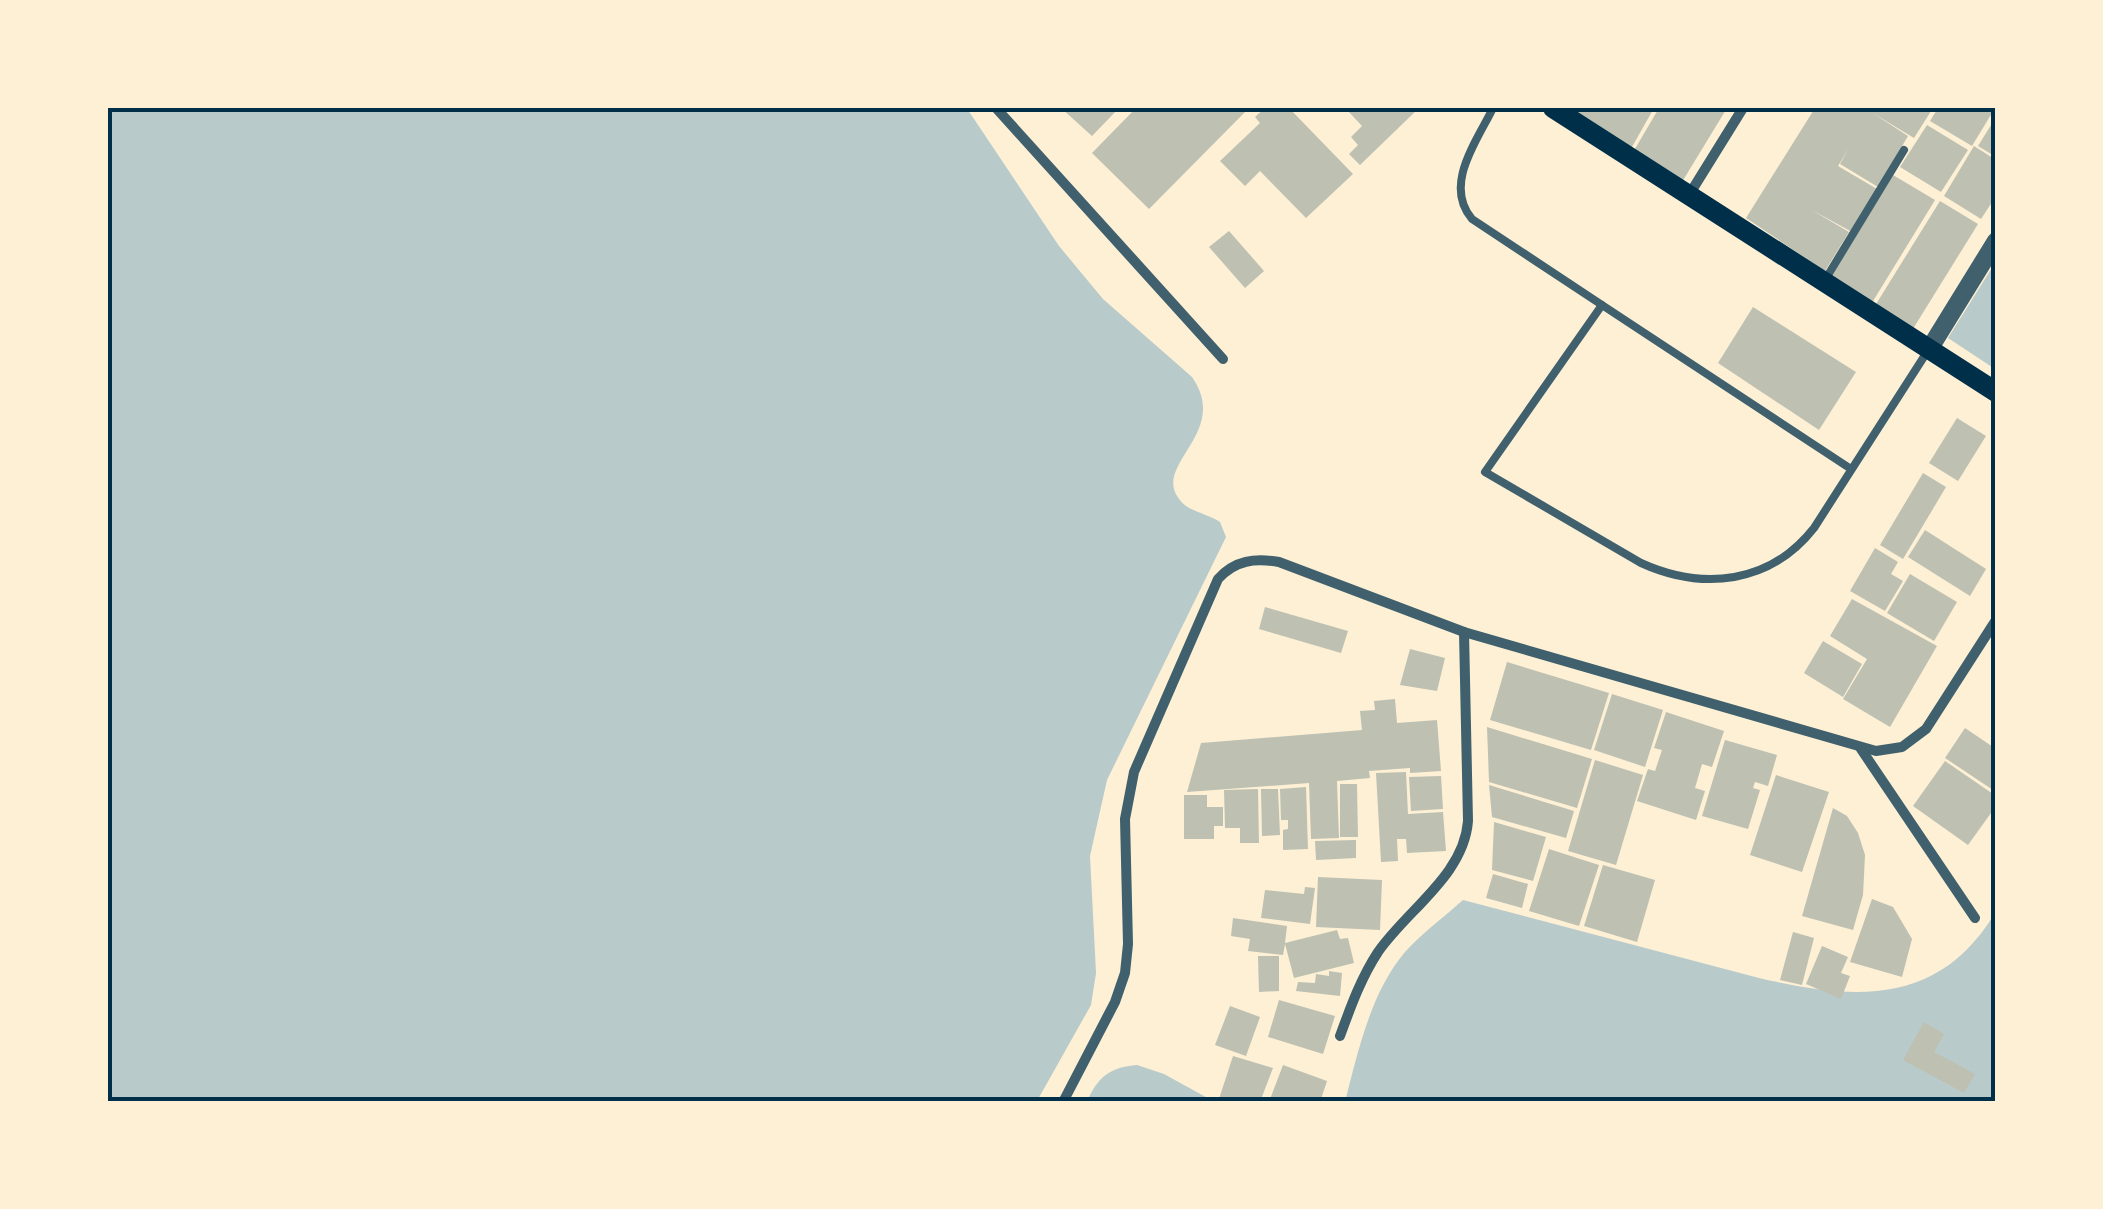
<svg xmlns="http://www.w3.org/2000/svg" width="2103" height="1209" font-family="Mulish,sans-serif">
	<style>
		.green { fill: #b9caca }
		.building { fill: #bec0b2 }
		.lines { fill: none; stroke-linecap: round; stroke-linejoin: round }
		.service { stroke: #3f606c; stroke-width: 8 }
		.minor { stroke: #3f606c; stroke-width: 10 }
		.tertiary { stroke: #3f606c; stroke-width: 18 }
		.secondary { stroke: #003049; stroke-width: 20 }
		.neatline { fill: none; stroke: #003049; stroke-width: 4 }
	</style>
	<rect width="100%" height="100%" fill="#fdf0d5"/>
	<g class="green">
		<path d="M 108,108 L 964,108 L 970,113 L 1059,246 L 1103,299 L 1192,377 C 1231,433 1152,464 1179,499 C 1188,512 1207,513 1220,522 L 1226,537 L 1107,780 L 1090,856 L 1096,973 L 1091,1005 L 1037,1101 L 108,1101 Z"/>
		<polygon points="1995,263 1995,369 1948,338"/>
		<path d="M 1463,900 L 1759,978 C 1854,1000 1938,1007 1995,913 L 1995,1101 L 1345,1102 C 1358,1051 1371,992 1405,952 C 1422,933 1444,917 1463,900 Z"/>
		<path d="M 1137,1065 L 1164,1074 L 1213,1101 L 1087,1101 C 1098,1077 1110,1067 1137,1065 Z"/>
	</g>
	<g class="building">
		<polygon points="1061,108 1119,108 1092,136"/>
		<polygon points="1136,108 1249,108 1149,209 1092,153"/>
		<polygon points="1265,108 1289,108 1353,174 1306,218 1260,171 1245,186 1220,161 1260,123 1255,117"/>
		<polygon points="1352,108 1419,108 1360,165 1349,154 1358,145 1351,137 1362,126 1348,111"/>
		<polygon points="1557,108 1654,108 1628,154"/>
		<polygon points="1659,108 1727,108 1682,182 1632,154"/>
		<polygon points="1815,108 1933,108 1914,138 1871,112 1908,136 1878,187 1840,164 1849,148 1838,166 1877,189 1852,232 1810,209 1849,232 1825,271 1746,218"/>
		<polygon points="1938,108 1995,108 1972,146 1930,121"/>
		<polygon points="1996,117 1996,157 1978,146"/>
		<polygon points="1927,125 1968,150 1941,192 1900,167"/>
		<polygon points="1974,146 1996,160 1996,196 1981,219 1944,196"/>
		<polygon points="1893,175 1935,200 1870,306 1829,281"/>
		<polygon points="1940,201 1978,224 1911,332 1873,309"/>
		<polygon points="1229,231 1264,271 1245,288 1209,247"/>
		<polygon points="1753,307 1856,372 1819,430 1718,363"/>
		<polygon points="1957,418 1986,436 1958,481 1929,463"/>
		<polygon points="1923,473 1946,487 1903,559 1880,545"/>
		<polygon points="1925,530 1986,569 1970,596 1908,557"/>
		<polygon points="1875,548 1898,562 1891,574 1903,581 1885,611 1850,591"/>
		<polygon points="1910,574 1957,602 1934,641 1887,613"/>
		<polygon points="1852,599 1937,646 1890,727 1843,699 1867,659 1830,636"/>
		<polygon points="1265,607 1348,631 1341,653 1259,629"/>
		<polygon points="1823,641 1862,664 1843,697 1804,673"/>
		<polygon points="1410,649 1445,658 1437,691 1400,685"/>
		<polygon points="1507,662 1609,693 1591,750 1490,720"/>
		<polygon points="1612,694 1663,710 1645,767 1594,750"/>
		<polygon points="1395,699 1397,723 1437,720 1441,771 1410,773 1410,768 1369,771 1370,778 1337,781 1339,838 1311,839 1309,783 1187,792 1201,743 1362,730 1360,711 1375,710 1374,701"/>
		<polygon points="1666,712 1724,731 1712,767 1702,764 1695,788 1705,791 1696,820 1637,801 1648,769 1655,771 1662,750 1654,748"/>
		<polygon points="1487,727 1592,759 1577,808 1489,782"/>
		<polygon points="1965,728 1996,749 1996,792 1945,758"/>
		<polygon points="1725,740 1777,755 1768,786 1755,782 1753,788 1760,790 1748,829 1702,816"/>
		<polygon points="1595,760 1643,775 1616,865 1568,851"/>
		<polygon points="1945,761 1996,796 1996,806 1968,845 1913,806"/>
		<polygon points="1406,772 1408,814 1443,812 1446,851 1407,853 1406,839 1397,839 1398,861 1381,862 1376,773"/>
		<polygon points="1776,775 1829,792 1802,872 1750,855"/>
		<polygon points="1441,776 1443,809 1411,811 1409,777"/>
		<polygon points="1340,784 1357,784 1358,837 1340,837"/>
		<polygon points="1489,785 1574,811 1566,838 1492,817"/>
		<polygon points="1306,787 1308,849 1283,850 1283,830 1288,829 1288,820 1281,820 1280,789"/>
		<polygon points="1258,789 1259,843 1240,843 1240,828 1225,828 1224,790"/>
		<polygon points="1261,789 1278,789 1280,835 1262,836"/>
		<polygon points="1184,795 1207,795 1207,807 1223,807 1223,826 1214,826 1214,839 1184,839"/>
		<polygon points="1833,808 1847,816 1858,833 1865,855 1863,895 1853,930 1802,916"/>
		<polygon points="1494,822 1546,837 1533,881 1492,870"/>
		<polygon points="1356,840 1356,858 1316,860 1315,841"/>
		<polygon points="1549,849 1599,865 1579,926 1529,911"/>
		<polygon points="1603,865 1655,880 1637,942 1584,926"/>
		<polygon points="1493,874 1528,884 1522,908 1486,898"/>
		<polygon points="1318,877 1382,880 1380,930 1316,927"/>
		<polygon points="1305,887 1315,888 1310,924 1261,918 1265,890 1304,894"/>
		<polygon points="1872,899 1893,907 1912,939 1902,977 1850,962"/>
		<polygon points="1233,918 1287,926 1285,943 1337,930 1340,939 1348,938 1354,963 1294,978 1285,944 1283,955 1248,951 1250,939 1231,936"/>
		<polygon points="1793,932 1814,938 1802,985 1780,980"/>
		<polygon points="1822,946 1848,957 1841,973 1850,976 1841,999 1806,984"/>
		<polygon points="1258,956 1279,956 1279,991 1259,992"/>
		<polygon points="1329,971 1342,973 1340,996 1296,991 1298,982 1315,983 1316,974 1329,976"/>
		<polygon points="1279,1000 1335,1016 1323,1054 1268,1037"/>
		<polygon points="1230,1006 1260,1017 1246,1056 1215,1045"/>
		<polygon points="1924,1022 1944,1034 1934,1052 1975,1074 1964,1093 1903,1060"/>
		<polygon points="1233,1056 1273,1068 1260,1102 1218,1102"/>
		<polygon points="1283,1065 1327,1081 1320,1102 1269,1102"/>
	</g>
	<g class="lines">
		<g class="service">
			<path d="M 1493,108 C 1477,141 1443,185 1472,219 L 1602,305"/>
			<polyline points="1825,280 1904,150"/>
			<path d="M 1851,469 L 1602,305 L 1485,472 L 1641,563 C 1703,591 1770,584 1814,528 L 1927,352"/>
		</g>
		<g class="minor">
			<polyline points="996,108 1223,359"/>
			<polyline points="1689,195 1743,108"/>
			<polyline points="1861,749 1975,918"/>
			<path d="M 1340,1036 C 1351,1006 1361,978 1378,952 C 1408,909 1464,875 1468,821 L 1464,632"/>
			<path d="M 1063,1102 L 1115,1002 L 1125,973 L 1128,944 L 1125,819 L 1134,772 L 1218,579 C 1235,560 1255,558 1279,562 L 1464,632 L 1876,751 L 1902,747 L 1926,729 L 1996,620"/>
		</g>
		<polyline class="tertiary" points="1930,348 1996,241"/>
		<polyline class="secondary" points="1553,108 1996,392"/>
	</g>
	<rect width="2103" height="1209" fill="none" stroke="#fdf0d5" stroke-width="220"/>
	<rect x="110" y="110" width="1883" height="989" class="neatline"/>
</svg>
